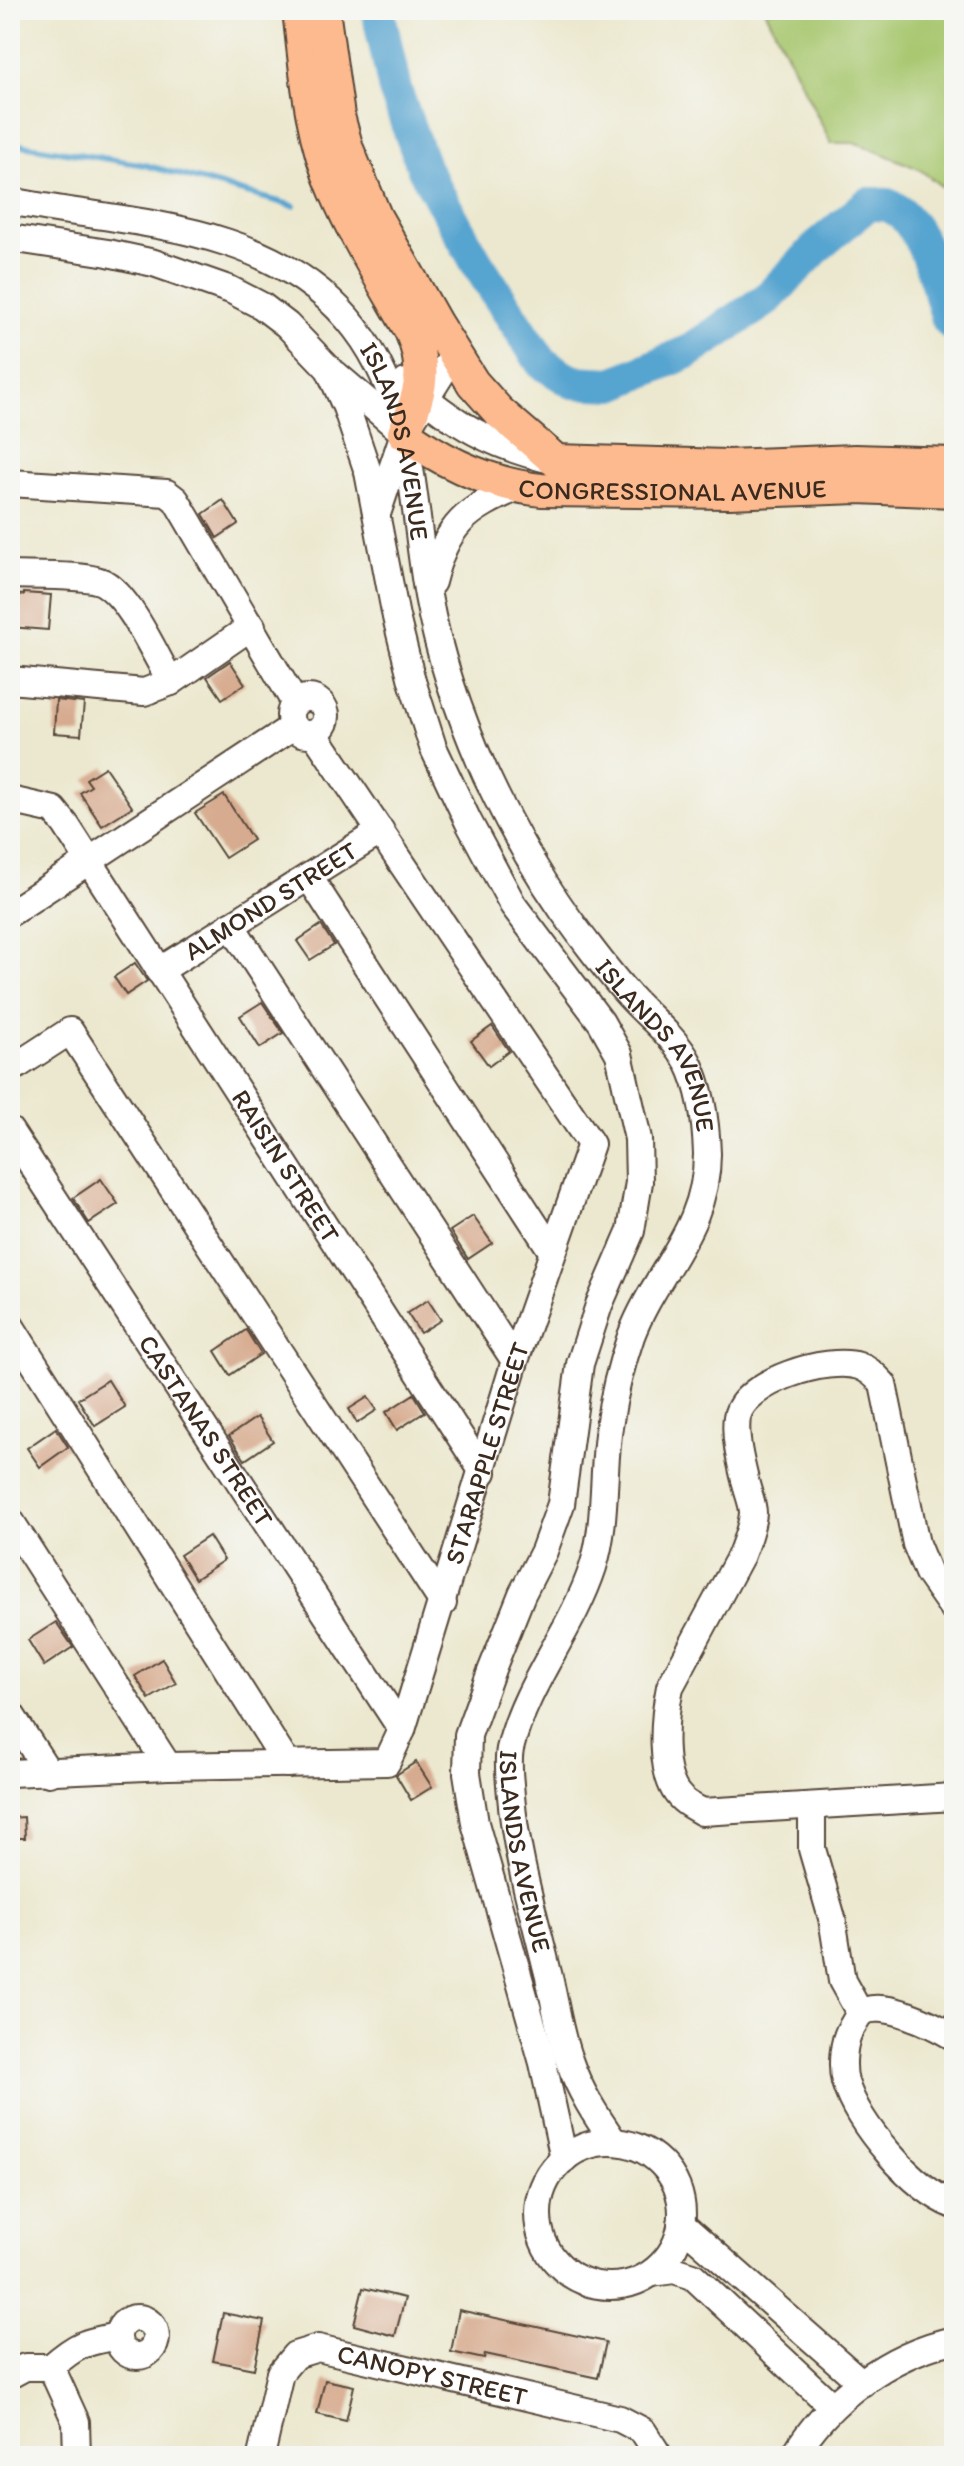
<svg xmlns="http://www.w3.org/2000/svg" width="964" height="2466" font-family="Itim,sans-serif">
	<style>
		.green { fill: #a8c76f; stroke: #727846; stroke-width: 2 }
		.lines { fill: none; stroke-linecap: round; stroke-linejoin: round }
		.stream { stroke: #56a4d0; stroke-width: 6 }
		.river { stroke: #56a4d0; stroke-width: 34 }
		.building { fill: #d7ab8f }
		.minor-casing { stroke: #564639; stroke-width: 30 }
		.major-casing { stroke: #564639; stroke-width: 36 }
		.minor { stroke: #fff; stroke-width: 26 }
		.major { stroke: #fcba8e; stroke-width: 32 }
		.labels { text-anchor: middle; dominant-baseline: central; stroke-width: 8; stroke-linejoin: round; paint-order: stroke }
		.street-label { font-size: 26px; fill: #3b2a1e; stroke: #f6f6f2 }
	</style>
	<rect width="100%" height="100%" fill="#f6f6f2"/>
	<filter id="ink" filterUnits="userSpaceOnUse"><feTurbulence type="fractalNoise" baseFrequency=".0125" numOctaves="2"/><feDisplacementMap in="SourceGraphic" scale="16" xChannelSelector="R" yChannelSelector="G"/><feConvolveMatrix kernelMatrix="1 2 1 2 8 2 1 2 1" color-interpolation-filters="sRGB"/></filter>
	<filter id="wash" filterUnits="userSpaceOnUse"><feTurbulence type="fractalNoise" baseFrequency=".006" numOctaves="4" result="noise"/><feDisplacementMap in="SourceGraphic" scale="32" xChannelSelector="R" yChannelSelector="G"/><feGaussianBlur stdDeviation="1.8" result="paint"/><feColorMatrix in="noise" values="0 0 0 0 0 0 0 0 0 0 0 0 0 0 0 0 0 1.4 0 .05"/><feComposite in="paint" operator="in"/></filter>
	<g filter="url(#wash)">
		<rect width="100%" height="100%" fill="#ece8cf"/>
		<polygon class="green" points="765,10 954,10 954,196 919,169 857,143 831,143"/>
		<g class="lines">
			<polyline class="stream" points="10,143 145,165 294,206"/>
			<path class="river" d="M 378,10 L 395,90 L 424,169 L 477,263 L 542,363 L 573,382 L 613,384 L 688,352 L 766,300 L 819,245 L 868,204 C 874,204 881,204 887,205 C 922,216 938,287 948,319 L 954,326"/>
		</g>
		<g id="blocks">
			<g class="building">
				<polygon points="223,500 238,524 217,538 203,514"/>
				<polygon points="24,593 51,595 48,630 10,627 10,594 24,595"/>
				<polygon points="230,661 245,684 222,699 207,677"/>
				<polygon points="56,700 84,703 81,735 54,733"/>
				<polygon points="105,767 132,807 102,826 80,793 91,786 86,779"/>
				<polygon points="224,795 253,840 225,858 195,813"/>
				<polygon points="321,925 334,945 310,960 297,941"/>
				<polygon points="135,963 147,981 126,995 114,977"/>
				<polygon points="262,1002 283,1033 260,1048 240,1016"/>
				<polygon points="492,1026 509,1051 489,1066 471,1041"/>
				<polygon points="101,1179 118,1204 89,1223 73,1198"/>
				<polygon points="473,1216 492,1243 468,1259 450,1231"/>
				<polygon points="428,1300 441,1320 420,1333 407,1313"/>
				<polygon points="246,1330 261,1354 230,1375 215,1351"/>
				<polygon points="108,1380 125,1407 95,1426 78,1399"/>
				<polygon points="414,1394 425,1412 397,1430 386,1412"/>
				<polygon points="368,1397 377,1410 357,1423 349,1409"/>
				<polygon points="257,1417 273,1441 245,1460 229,1436"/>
				<polygon points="56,1428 68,1447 40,1467 27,1448"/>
				<polygon points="209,1536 224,1560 195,1579 180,1555"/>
				<polygon points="56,1622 73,1647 44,1666 28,1640"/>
				<polygon points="162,1659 176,1683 149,1699 135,1676"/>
				<polygon points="416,1762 432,1787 411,1800 396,1775"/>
				<polygon points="24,1817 25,1838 10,1838 10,1818"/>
				<polygon points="363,2288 405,2298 395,2336 354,2325"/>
				<polygon points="459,2310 606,2342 598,2378 485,2354 484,2359 451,2352"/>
				<polygon points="223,2313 264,2321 254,2369 213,2361"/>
				<polygon points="325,2380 354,2386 346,2421 317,2414"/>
			</g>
		</g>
	</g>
	<g filter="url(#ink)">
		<use href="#blocks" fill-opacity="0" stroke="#564639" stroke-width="2"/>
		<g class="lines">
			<defs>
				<g id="minor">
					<path id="s1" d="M 10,201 C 125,224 264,222 347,318 C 415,396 411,501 428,596 C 439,657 461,719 486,775 C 513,833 543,886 582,937 C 598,958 615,981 634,1001 C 652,1020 676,1039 688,1062 C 702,1090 706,1123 707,1154 C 707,1230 656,1270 631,1336 C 621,1365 613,1397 609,1427 C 602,1473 607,1523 593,1567 C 572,1631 526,1683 510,1749 C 507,1764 510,1781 511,1796 C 516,1855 533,1911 547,1969 C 555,1999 558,2030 569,2060 C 579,2090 596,2116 614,2142"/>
					<polyline points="10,238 108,253 154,263 231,290 262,306 287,325 329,369 346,407 368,472 396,617 412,681 433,747 468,821 513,905 601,1022 619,1054 638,1139 639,1182 631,1231 599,1305 580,1364 561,1504 544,1551 522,1594 492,1669 468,1735 467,1773 475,1823 543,2063 564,2159"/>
					<polyline points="335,374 404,433"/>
					<path d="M 406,382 C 455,425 493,447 556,461"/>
					<polyline points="10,483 167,493 176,500 295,703"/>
					<polyline points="378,511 404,433 454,354"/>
					<path d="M 10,575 C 30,576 90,574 104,583 C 131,599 155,655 171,682"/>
					<path d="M 432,582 C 446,525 466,509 519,487"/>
					<polyline points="10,680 144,692 171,682 252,626"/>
					<circle cx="308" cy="716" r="18"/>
					<path id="s2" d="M 10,800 L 54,810 L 66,825 L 483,1472"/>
					<polyline points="309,877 552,1251"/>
					<polyline points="10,913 292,727"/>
					<polyline points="231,925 515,1361"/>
					<path id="s3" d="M 159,971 L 381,831"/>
					<polyline points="10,1070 70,1031 443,1603"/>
					<path id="s4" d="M 10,1131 L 402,1730"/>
					<polyline points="10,1325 287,1764"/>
					<polyline points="10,1520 168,1766"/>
					<path d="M 954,1610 L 928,1573 L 916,1544 L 883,1384 C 876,1376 869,1369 859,1366 C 828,1356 744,1381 737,1417 C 734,1437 741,1464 746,1484 C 748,1493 753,1504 753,1513 C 752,1528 746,1541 741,1555 L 670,1687 C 664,1716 658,1776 681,1798 C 686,1804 696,1808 702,1812 L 954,1797"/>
					<polyline points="10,1713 49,1773"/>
					<path id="s5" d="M 10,1773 L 168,1766 L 387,1762 L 402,1730 L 515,1361 L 591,1144 L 314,733"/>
					<polyline points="812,1807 812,1849 832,1918 842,1981 860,2013"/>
					<path d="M 954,2037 C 936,2026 881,1998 861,2013 C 857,2016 854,2024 851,2028 C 843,2041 841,2066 845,2082 C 858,2125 912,2188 954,2205"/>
					<circle cx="610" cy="2214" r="72"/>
					<polyline points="681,2224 862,2383"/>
					<polyline points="652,2273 674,2270 693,2276 832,2406"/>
					<circle cx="137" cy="2337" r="19"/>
					<polyline points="51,2367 76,2422 77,2456"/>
					<path d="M 10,2375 L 25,2367 L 51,2367 C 77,2344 85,2342 118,2336"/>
					<path id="s6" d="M 261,2456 L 280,2373 L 295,2355 L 318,2348 L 620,2419 L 643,2431 L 659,2456"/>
					<path d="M 794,2456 C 828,2399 889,2354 954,2340"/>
				</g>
				<g id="major">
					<path id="s7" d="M 299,10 C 306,71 310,134 335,190 C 356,239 385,285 411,331 C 428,370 420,395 404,433 C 444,463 491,484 541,490 L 730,492 L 858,487 L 954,491"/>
					<polyline points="323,10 338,116 347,149 375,216 436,324 473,383 499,412 556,461 727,466 855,461 954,464"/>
				</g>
			</defs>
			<use href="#minor" class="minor-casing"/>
			<use href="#major" class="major-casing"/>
			<use href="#minor" class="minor"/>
			<use href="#major" class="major"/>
		</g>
	</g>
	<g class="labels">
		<g class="street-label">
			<text stroke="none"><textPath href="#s1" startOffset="500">ISLANDS AVENUE</textPath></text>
			<text stroke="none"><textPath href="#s7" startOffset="732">CONGRESSIONAL AVENUE</textPath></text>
			<text stroke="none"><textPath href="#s3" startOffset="132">ALMOND STREET</textPath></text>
			<text stroke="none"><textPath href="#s1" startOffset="1170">ISLANDS AVENUE</textPath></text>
			<text stroke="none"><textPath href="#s2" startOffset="470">RAISIN STREET</textPath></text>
			<text stroke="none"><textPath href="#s4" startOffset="358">CASTANAS STREET</textPath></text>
			<text stroke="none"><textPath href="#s5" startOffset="702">STARAPPLE STREET</textPath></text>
			<text stroke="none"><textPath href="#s1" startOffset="2034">ISLANDS AVENUE</textPath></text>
			<text stroke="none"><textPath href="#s6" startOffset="250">CANOPY STREET</textPath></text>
		</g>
	</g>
	<rect width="964" height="2466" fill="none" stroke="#f6f6f2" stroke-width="40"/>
</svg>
